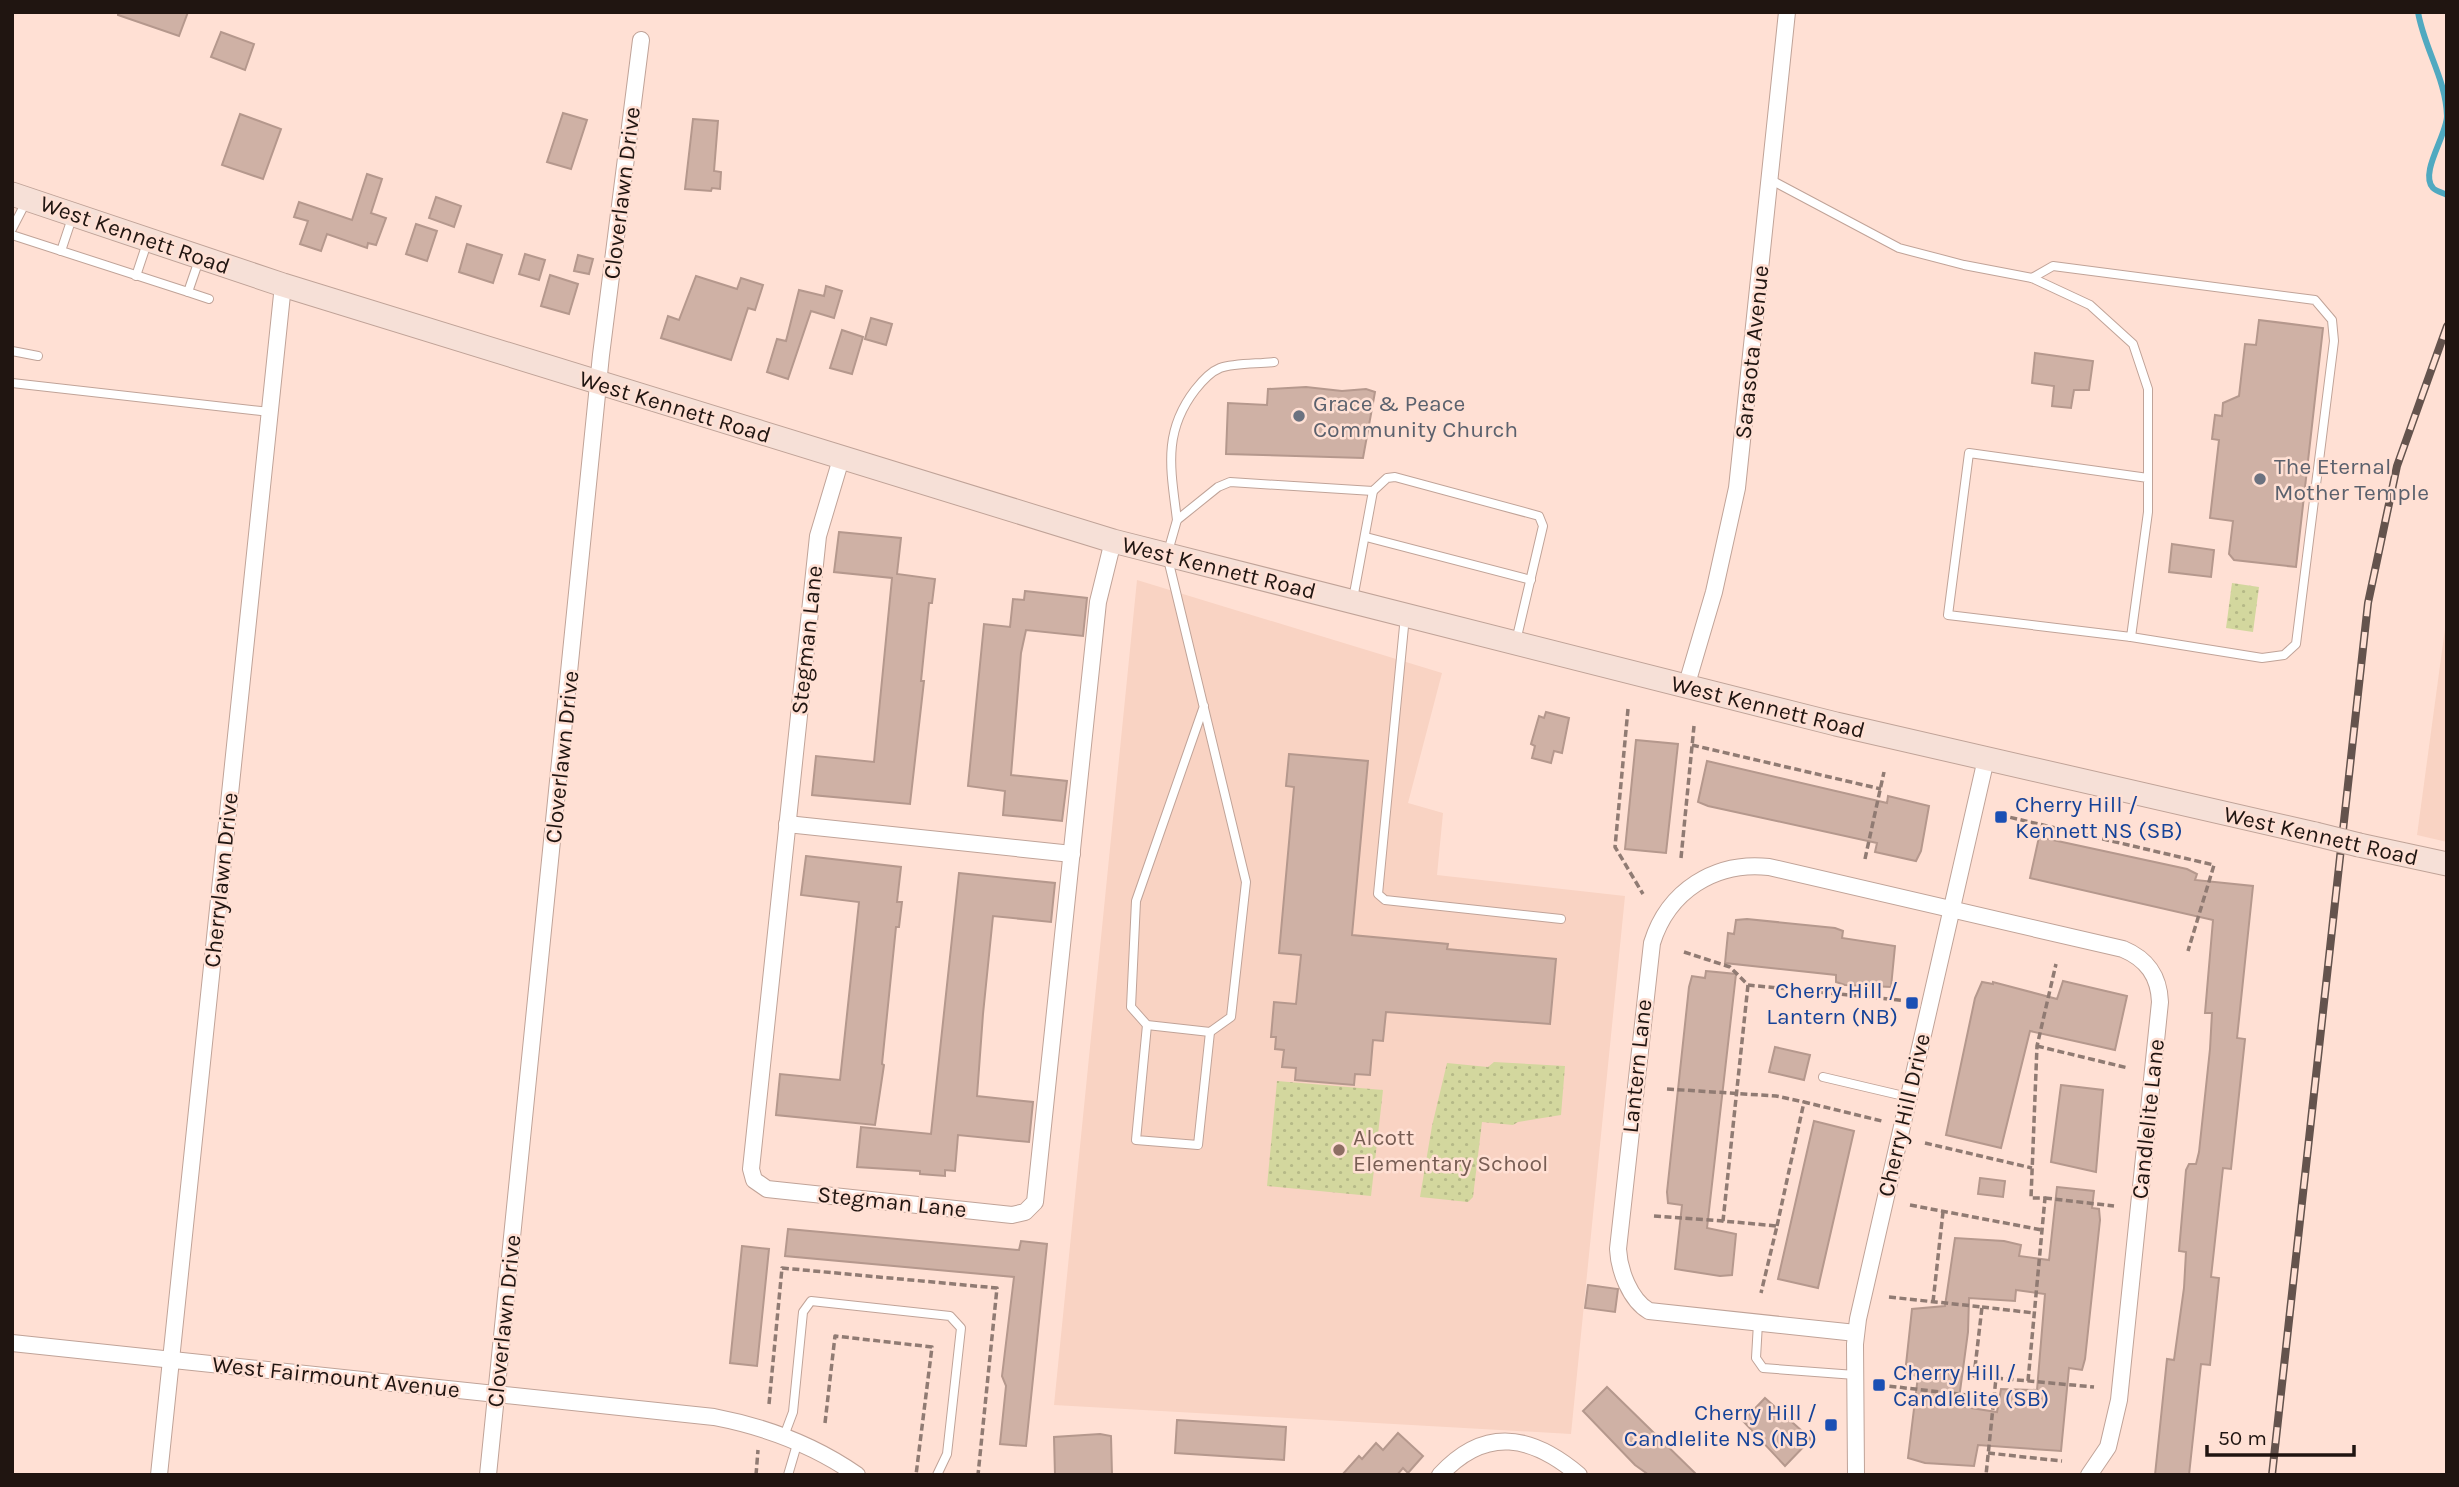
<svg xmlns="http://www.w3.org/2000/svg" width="2459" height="1487" font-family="Karla,sans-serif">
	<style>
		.built { fill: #f9d3c3 }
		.park { fill: url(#park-dots) }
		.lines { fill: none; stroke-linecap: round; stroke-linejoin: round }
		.stream { stroke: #50a9c0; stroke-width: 6 }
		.building { fill: #cfb1a5; stroke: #b5988d; stroke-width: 2; fill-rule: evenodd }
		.lane-casing { stroke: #c0a398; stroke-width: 10 }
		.street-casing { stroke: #c0a398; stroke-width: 18 }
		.secondary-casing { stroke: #c0a398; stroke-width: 25 }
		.path { stroke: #907b73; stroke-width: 3.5; stroke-dasharray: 7 3.5; stroke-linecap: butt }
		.lane { stroke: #fff; stroke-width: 8 }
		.street { stroke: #fff; stroke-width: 16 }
		.secondary { stroke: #f6e0d7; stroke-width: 23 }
		.rail-casing { stroke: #64534d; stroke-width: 8 }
		.rail { stroke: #ffe0d4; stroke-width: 5; stroke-dasharray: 16; stroke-linecap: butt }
		.secondary-bridge-casing { stroke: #c0a398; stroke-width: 25; stroke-linecap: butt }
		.secondary-bridge { stroke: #f6e0d7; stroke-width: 23 }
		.worship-dot { fill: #6b7280; stroke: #ffe0d4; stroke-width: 2.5 }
		.transit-dot { fill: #1a4fb4; stroke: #ffe0d4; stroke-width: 2.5 }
		.education-dot { fill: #8d6e63; stroke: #ffe0d4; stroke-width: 2.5 }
		.labels { text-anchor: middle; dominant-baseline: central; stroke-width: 5; stroke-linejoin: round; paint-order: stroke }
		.street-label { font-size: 23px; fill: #201511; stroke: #ffe0d4 }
		.worship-label { font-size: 23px; fill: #5b616d; stroke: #ffe0d4; text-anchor: start }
		.transit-label { font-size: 23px; fill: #164399; stroke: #ffe0d4; text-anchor: start }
		.education-label { font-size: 23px; fill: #785e54; stroke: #ffe0d4; text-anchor: start }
	</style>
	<defs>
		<pattern id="park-dots" width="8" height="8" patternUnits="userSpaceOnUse" patternTransform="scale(1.75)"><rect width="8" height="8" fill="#d3d79e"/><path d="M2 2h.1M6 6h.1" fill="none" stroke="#b5b887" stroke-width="1.8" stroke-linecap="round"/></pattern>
	</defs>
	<rect width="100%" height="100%" fill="#ffe0d4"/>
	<g class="built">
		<polygon points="1137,580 1442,673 1408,803 1443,813 1437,875 1625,896 1571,1434 1054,1405"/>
		<polygon points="2447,614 2447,842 2417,835"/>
	</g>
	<g class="park">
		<polygon points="2232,583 2259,587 2253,632 2226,628"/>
		<polygon points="1494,1062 1565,1066 1561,1115 1518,1122 1513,1125 1482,1122 1473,1197 1468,1202 1420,1197 1432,1126 1447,1063 1488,1067"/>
		<polygon points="1277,1081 1383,1090 1371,1196 1267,1186"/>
	</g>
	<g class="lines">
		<path class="stream" d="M 2418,12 C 2424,48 2446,79 2447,116 C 2447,135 2419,173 2433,188 C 2436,191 2443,193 2447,195"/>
	</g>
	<g class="building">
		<polygon points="118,12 188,12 179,36 118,15"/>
		<polygon points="221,32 254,44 245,70 211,57"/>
		<polygon points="563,113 587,120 571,169 547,162"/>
		<polygon points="240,114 281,129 263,179 222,165"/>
		<polygon points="693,119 718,121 714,171 721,172 720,189 712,188 711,191 685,189"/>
		<polygon points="367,174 382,179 371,213 386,218 376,245 368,243 367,248 327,234 321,251 300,244 308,221 294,217 299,202 352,220"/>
		<polygon points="436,197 461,206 454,227 429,218"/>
		<polygon points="416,224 437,231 427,261 406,254"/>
		<polygon points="467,244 502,255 493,283 459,272"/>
		<polygon points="525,254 545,260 539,280 519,274"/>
		<polygon points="578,255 593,259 589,274 574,271"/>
		<polygon points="550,275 578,284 569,314 541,306"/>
		<polygon points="696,276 737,289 741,278 763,285 755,310 748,308 731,360 661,338 668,316 679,320"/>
		<polygon points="826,286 842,291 834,318 811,311 788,379 767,372 777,339 786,341 799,290 824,296"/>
		<polygon points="871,318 892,324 886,345 865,339"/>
		<polygon points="2259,320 2323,328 2296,567 2234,560 2229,554 2233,521 2210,518 2219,440 2212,439 2215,415 2222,416 2223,403 2239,396 2245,344 2256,345"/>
		<polygon points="842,330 863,337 852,374 830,368"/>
		<polygon points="2035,353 2093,361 2089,390 2074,390 2071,408 2052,406 2054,386 2032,383"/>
		<polygon points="1306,387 1342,391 1366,389 1375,392 1363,458 1226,454 1228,403 1267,405 1268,389"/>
		<polygon points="839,532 901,538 897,574 935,579 932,603 929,603 921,681 924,681 910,804 812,795 816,756 874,762 892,578 834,572"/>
		<polygon points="2172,544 2214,550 2211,577 2169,572"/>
		<polygon points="1025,591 1087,598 1083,636 1026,630 1021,653 1011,775 1067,781 1062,821 1003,815 1005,791 968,786 984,624 1010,627 1013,599 1024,600"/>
		<polygon points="1546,712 1569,718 1562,753 1554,751 1551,763 1532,758 1535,746 1531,744 1539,716 1544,718"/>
		<polygon points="1636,740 1678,744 1666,853 1625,849"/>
		<polygon points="1289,754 1368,761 1352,935 1448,944 1447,949 1556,959 1550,1024 1386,1012 1383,1041 1373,1040 1370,1075 1355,1074 1354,1085 1295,1080 1296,1068 1282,1067 1284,1050 1275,1049 1276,1037 1271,1037 1274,1002 1296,1004 1301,955 1279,953 1294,787 1286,786"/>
		<polygon points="1707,761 1887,803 1888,796 1929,806 1921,851 1916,861 1875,852 1877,843 1708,806 1698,802"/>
		<polygon points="2039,837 2187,869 2197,874 2195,880 2253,886 2237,1038 2245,1039 2231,1169 2223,1168 2211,1277 2219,1278 2210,1365 2201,1364 2189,1475 2155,1475 2167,1359 2174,1360 2184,1288 2186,1252 2179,1251 2186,1170 2189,1164 2196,1164 2199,1152 2210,1049 2212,1013 2205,1013 2213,920 2030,878"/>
		<polygon points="806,856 901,867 897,902 902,902 899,927 896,927 882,1064 884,1065 875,1125 776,1115 780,1074 840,1080 859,902 801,895"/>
		<polygon points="959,873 1055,883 1051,922 993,916 983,1014 977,1096 1033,1102 1029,1142 958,1135 955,1171 945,1170 945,1176 920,1174 920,1171 857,1167 861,1127 931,1134"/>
		<polygon points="1747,919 1835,928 1843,931 1842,938 1895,946 1891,987 1845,985 1836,982 1836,975 1725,963 1728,933 1734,934 1736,920"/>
		<polygon points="1706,971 1736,974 1707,1228 1736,1234 1732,1275 1720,1276 1675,1269 1682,1205 1668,1203 1667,1192 1689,987 1692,976 1705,978"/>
		<polygon points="2063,981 2127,996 2115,1050 2030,1031 2001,1148 1946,1135 1975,998 1982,982 1993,984 1993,982 2057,999"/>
		<polygon points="1775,1047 1810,1055 1804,1080 1769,1072"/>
		<polygon points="2061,1085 2103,1090 2096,1172 2051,1162"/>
		<polygon points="1814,1121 1854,1131 1818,1288 1778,1279"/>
		<polygon points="1980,1178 2005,1181 2003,1197 1978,1194"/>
		<path d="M 2057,1187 L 2094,1191 L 2092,1208 L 2099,1209 L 2100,1220 L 2085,1359 L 2082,1370 L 2069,1368 L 2061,1451 L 1978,1445 L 1974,1466 L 1925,1463 L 1908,1458 L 1918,1376 L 1905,1374 L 1912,1309 L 1945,1306 L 1955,1238 L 2004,1241 L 2021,1245 L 2019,1256 L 2049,1260 ZM 2016,1290 L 2045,1294 L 2037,1390 L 2001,1389 L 1997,1412 L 1958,1406 L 1968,1332 L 1969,1298 L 2015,1301 Z"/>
		<polygon points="788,1229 1019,1250 1021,1241 1047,1244 1026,1446 1000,1444 1006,1386 1002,1376 1014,1277 785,1256"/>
		<polygon points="742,1246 769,1249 757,1366 730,1363"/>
		<polygon points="1588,1285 1618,1289 1615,1312 1585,1308"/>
		<polygon points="1607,1387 1697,1475 1649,1475 1635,1465 1583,1411"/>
		<polygon points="1765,1398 1811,1439 1785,1466 1743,1421"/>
		<polygon points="1177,1420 1286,1427 1284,1460 1175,1453"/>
		<polygon points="1398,1433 1423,1456 1408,1473 1403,1468 1397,1475 1342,1475 1359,1456 1362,1459 1376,1443 1383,1450"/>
		<polygon points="1100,1434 1111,1436 1112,1475 1055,1475 1054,1437"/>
	</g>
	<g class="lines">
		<defs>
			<g id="lane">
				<polyline points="1769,179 1899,248 1964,265 2032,278 2090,305 2133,344 2148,389 2148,478 1969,453 1948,615 2131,637 2148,512 2148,478"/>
				<polyline points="12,229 27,200"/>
				<polyline points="12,235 188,292 199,260"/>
				<polyline points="61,251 72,218"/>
				<polyline points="136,276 147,243"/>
				<polyline points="2032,278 2053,266 2315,300 2332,320 2334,341 2296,644 2284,655 2262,658 2131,637"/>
				<polyline points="188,292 209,299"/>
				<polyline points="12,351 38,356"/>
				<polyline points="12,383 270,412"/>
				<path d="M 1177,520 C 1171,470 1162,433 1195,390 C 1202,381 1210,372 1220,368 C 1235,363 1258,364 1274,362"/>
				<polyline points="1366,537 1531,580"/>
				<polyline points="1353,599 1373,491"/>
				<polyline points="1405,616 1378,894 1385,900 1561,919"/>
				<polyline points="1204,706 1136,901 1131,1007 1147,1025 1210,1032 1231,1017 1246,882 1167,555 1177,520 1218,487 1230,482 1373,491 1387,478 1395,477 1539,516 1543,526 1516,641"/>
				<polyline points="1147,1025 1136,1140 1198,1145 1210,1032"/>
				<polyline points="1823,1077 1908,1097"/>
				<polyline points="1758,1323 1756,1358 1763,1368 1855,1375"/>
				<polyline points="784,1436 793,1412 803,1312 811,1301 950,1316 961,1328 947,1454 937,1475"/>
				<polyline points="788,1475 798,1441"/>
			</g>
			<g id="street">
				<polyline points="841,459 818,536 751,1169 754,1180 767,1189 1012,1215 1025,1212 1035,1202 1098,602 1113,541"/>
				<polyline points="1686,687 1714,592 1737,488 1787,12"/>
				<polyline points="787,824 1072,854"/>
				<path d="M 1856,1333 L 1649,1311 C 1630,1300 1619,1270 1618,1249 L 1652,943 C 1668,891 1715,861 1769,867 L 2123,949 C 2147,959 2159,976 2160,1002 L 2119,1400 L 2108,1447 L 2089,1475"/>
				<path d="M 12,1343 L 714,1417 C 766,1427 814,1445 857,1475"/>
				<polyline points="159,1475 283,285"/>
				<polyline points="488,1475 601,355 641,40"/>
				<path d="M 1440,1475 C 1486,1425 1533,1436 1579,1475"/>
				<polyline points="1856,1475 1855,1344 1858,1319 1986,759"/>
			</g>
			<g id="secondary">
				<polyline points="12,194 283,285 1113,541 1836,724 2315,834"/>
				<polyline points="2359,845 2447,864"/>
			</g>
		</defs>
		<use href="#lane" class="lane-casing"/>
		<use href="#street" class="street-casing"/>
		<use href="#secondary" class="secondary-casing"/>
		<g class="path">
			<polyline points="1628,709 1615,847 1643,894"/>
			<polyline points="1692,745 1881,789"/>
			<polyline points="2000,815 2214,865 2188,951"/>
			<polyline points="1681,858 1694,726"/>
			<polyline points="1865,859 1884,772"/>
			<polyline points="1684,952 1730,967 1748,985 1909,1001"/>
			<polyline points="1748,985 1723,1221 1777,1226 1761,1293"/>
			<polyline points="2037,1046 2128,1068"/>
			<polyline points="1667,1089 1776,1096 1804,1102"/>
			<polyline points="1925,1143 2032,1168"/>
			<polyline points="2045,1198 2114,1206"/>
			<polyline points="1910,1205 2042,1230"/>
			<polyline points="1654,1216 1723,1221"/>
			<polyline points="1777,1226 1804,1102 1882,1121"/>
			<polyline points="1889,1297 1982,1307 1974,1376 1996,1378 1986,1475"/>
			<polyline points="1933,1302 1943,1212"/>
			<polyline points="1982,1307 2034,1313"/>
			<polyline points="1996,1378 2094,1387"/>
			<polyline points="2028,1381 2045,1198 2031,1198 2037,1046 2056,964"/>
			<polyline points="1879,1385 1994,1398"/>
			<polyline points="769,1404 782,1268 997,1288 978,1475"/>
			<polyline points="825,1423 835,1336 932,1347 916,1475"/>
			<polyline points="1988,1453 2062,1461"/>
			<polyline points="756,1475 758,1450"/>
		</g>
		<use href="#lane" class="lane"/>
		<use href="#street" class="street"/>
		<use href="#secondary" class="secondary"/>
		<defs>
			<polyline id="rail" points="2272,1475 2368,603 2397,466 2447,326"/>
		</defs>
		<use href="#rail" class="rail-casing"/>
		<use href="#rail" class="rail"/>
		<defs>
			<polyline id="secondary-bridge" points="2315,834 2359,845"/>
		</defs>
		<use href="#secondary-bridge" class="secondary-bridge-casing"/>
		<use href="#secondary-bridge" class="secondary-bridge"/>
	</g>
	<g class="worship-dot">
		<circle cx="1299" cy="416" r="7"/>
		<circle cx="2260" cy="479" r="7"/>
	</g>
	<g class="transit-dot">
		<rect x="1994" y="810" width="14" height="14" rx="3.5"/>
		<rect x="1905" y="996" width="14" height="14" rx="3.5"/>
		<rect x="1872" y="1378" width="14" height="14" rx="3.5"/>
		<rect x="1824" y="1418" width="14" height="14" rx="3.5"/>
	</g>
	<circle class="education-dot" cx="1339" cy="1150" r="7"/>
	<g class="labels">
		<g class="street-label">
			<text transform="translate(622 193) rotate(-83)">Cloverlawn Drive</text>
			<text transform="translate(135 235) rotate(19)">West Kennett Road</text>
			<text transform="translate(1752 352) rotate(-84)">Sarasota Avenue</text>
			<text transform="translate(675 407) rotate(17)">West Kennett Road</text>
			<text transform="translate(1219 568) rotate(14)">West Kennett Road</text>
			<text transform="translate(807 640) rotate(-84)">Stegman Lane</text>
			<text transform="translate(1768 707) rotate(14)">West Kennett Road</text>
			<text transform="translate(562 757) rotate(-84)">Cloverlawn Drive</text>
			<text transform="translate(2321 836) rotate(13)">West Kennett Road</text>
			<text transform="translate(221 880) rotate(-84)">Cherrylawn Drive</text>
			<text transform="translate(1637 1066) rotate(-84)">Lantern Lane</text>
			<text transform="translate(1904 1115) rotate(-77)">Cherry Hill Drive</text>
			<text transform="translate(2148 1119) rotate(-84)">Candlelite Lane</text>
			<text transform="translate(892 1202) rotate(6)">Stegman Lane</text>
			<text transform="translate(504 1321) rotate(-84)">Cloverlawn Drive</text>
			<text transform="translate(336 1377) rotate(6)">West Fairmount Avenue</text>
		</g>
		<g class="worship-label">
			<text x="1313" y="403">Grace &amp; Peace<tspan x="1313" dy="26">Community Church</tspan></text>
			<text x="2274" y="466">The Eternal<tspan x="2274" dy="26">Mother Temple</tspan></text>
		</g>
		<g class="transit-label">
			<text x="2015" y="804">Cherry Hill /<tspan x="2015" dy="26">Kennett NS (SB)</tspan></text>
			<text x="1898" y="990" text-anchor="end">Cherry Hill /<tspan x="1898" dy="26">Lantern (NB)</tspan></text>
			<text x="1893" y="1372">Cherry Hill /<tspan x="1893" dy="26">Candlelite (SB)</tspan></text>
			<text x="1817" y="1412" text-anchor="end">Cherry Hill /<tspan x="1817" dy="26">Candlelite NS (NB)</tspan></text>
		</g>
		<g class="education-label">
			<text x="1353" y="1137">Alcott<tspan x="1353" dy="26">Elementary School</tspan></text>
		</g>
	</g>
	<rect width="2459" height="1487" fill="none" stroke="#201511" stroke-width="28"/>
	<path d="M2207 1445v10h147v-10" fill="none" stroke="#201511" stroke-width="3.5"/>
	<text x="2218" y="1445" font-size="21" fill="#201511" stroke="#ffe0d4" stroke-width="5" paint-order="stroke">50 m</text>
</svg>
